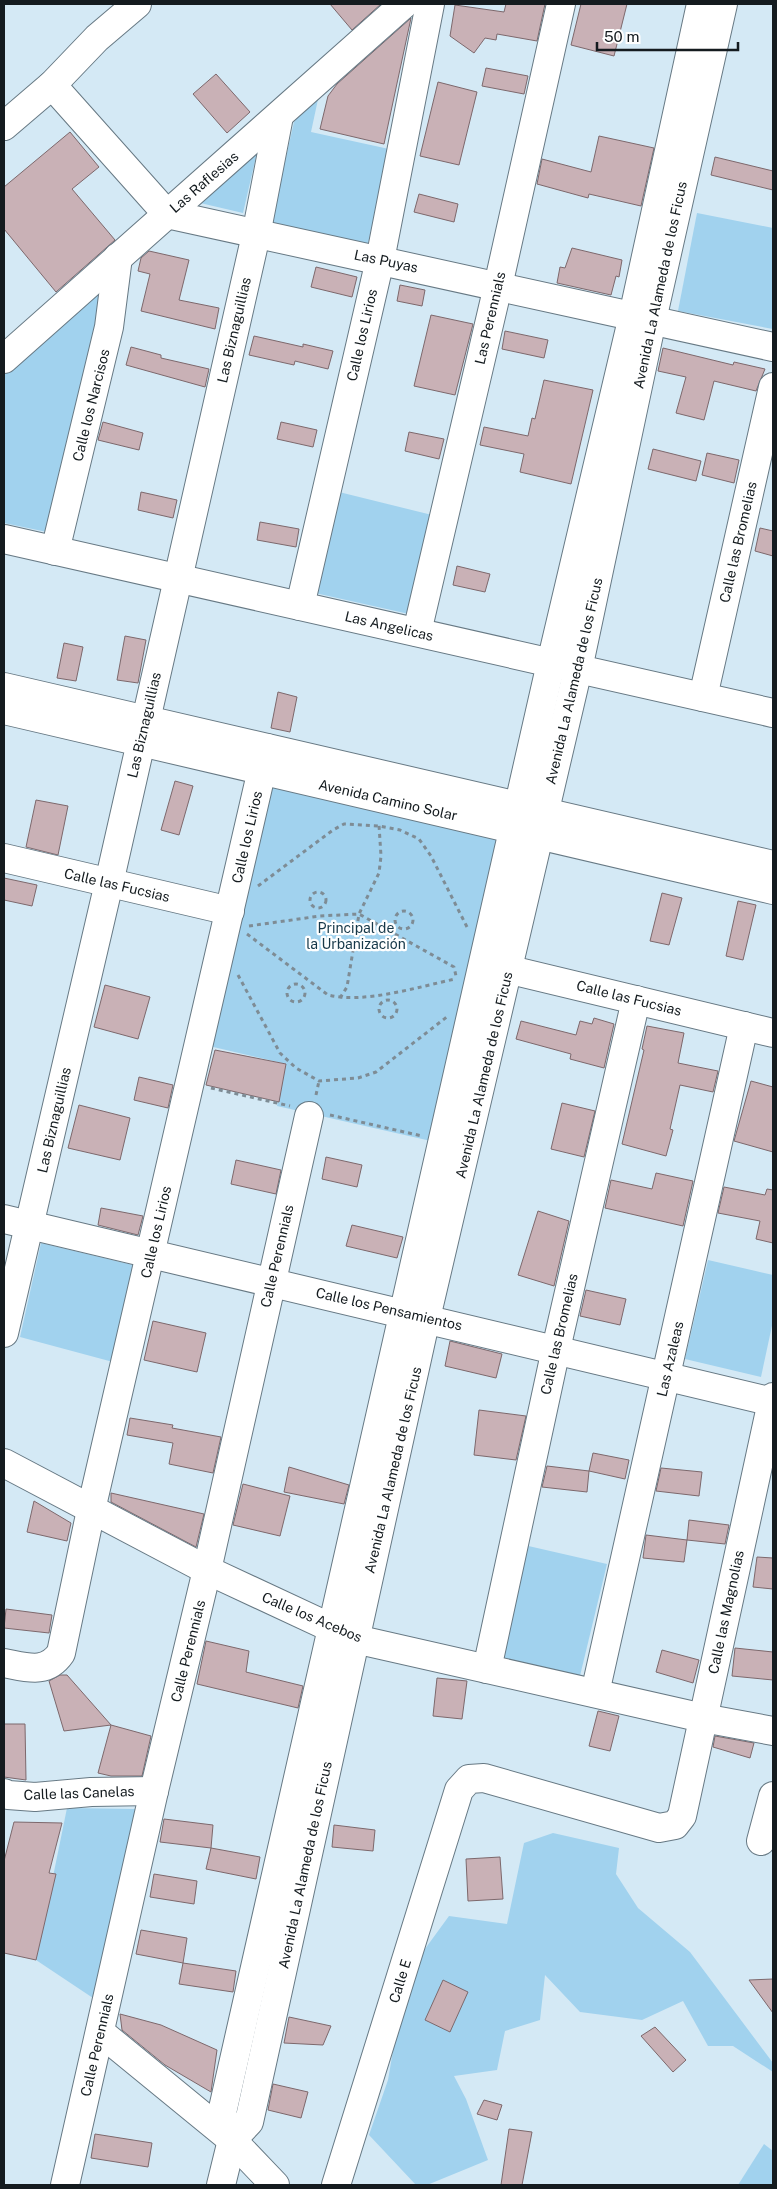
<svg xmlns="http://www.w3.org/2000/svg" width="777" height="2189" font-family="'Public Sans',sans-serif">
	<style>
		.green { fill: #a1d2ee }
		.building { fill: #c9b1b6; stroke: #7d686c }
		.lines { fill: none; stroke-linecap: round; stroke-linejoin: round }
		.minor-casing { stroke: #677984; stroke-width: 30 }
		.path { stroke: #7e8c95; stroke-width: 3; stroke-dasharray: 4 4; stroke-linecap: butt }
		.minor { stroke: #fff; stroke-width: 28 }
		.labels { text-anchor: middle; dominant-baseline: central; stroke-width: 4.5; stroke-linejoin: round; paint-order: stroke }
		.street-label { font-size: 14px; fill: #141b1f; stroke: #fff }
		.park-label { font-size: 14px; fill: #163849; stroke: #fff }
	</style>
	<rect width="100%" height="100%" fill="#d4e9f5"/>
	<g class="green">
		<polygon points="320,90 311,132 389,149 367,248 270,227 294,122"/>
		<polygon points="258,148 243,213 196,202"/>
		<polygon points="697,213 773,228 773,329 678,311"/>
		<polygon points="103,290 47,532 4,523 4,375"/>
		<polygon points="339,492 432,515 409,614 315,593"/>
		<polygon points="268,783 503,838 431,1141 277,1106 286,1064 209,1046"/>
		<polygon points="41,1243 137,1266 113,1362 20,1337"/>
		<polygon points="708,1260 773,1275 773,1321 761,1377 685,1359"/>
		<polygon points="524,1545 607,1564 579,1680 499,1661"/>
		<polygon points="67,1808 136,1809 93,1998 36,1960"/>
		<polygon points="553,1833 619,1848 616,1874 638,1908 690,1952 773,2063 773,2072 733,2046 708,2046 683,2001 642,2020 580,2012 545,1975 540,2020 505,2031 497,2070 454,2076 466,2099 488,2160 427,2185 416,2185 369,2135 388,2080 406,1975 449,1916 507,1924 524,1843"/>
		<polygon points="764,2144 773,2151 773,2185 738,2185"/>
	</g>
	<g class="building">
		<polygon points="330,4 381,4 352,30"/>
		<polygon points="506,4 545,4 537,41 497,34 496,40 485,38 474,53 450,36 455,5 504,12"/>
		<polygon points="581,4 627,4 614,56 571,45"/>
		<polygon points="411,18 384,144 320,129 328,96 337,84"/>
		<polygon points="486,68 528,76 524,94 482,86"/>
		<polygon points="216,74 250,112 227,133 193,94"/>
		<polygon points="438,82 477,92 459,165 420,156"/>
		<polygon points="70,132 99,167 72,189 115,240 56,292 4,229 4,187"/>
		<polygon points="599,136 654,148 641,206 589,194 588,198 537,184 542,159 591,172"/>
		<polygon points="715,157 773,171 773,190 711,175"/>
		<polygon points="419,194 458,204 454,222 414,212"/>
		<polygon points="572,248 622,260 619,277 616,276 611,295 557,283 560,267 565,268"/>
		<polygon points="149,251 189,260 179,300 219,308 215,329 141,311 150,274 138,271 141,258"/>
		<polygon points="316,267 357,277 352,297 311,287"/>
		<polygon points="400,285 425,290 422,306 397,301"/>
		<polygon points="431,315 473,324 455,395 414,386"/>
		<polygon points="505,331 548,340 544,358 502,349"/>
		<polygon points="254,336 303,347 303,344 333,351 328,369 295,361 294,365 249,355"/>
		<polygon points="131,347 161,355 161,358 209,369 205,387 126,365"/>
		<polygon points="663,348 733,365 734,362 765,369 756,391 714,381 704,420 676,413 686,377 658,371"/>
		<polygon points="544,380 593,390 571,484 520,472 524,454 480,445 484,427 528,436 532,418 535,419"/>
		<polygon points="103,422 143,433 139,450 98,440"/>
		<polygon points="281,422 317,430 313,447 277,439"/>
		<polygon points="409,432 444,439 439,459 405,451"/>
		<polygon points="653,449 701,461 696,481 648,469"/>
		<polygon points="707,453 739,460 734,483 702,475"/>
		<polygon points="141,492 177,500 173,518 138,510"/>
		<polygon points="260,522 299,529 296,547 257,540"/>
		<polygon points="760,528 773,531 773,556 755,551"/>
		<polygon points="457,566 490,574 485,592 453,585"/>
		<polygon points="125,636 146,640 138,683 117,680"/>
		<polygon points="64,643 83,647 76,681 57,678"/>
		<polygon points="278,692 297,697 290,732 271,728"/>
		<polygon points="175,781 193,786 179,835 161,830"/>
		<polygon points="36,800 68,806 58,855 26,847"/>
		<polygon points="4,878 37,885 32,906 4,900"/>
		<polygon points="662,893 682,898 669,945 650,941"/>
		<polygon points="738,901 756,905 743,960 726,956"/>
		<polygon points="105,985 150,997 138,1039 94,1027"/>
		<polygon points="594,1018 614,1024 604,1068 570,1059 571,1054 516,1039 521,1021 576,1035 580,1021 592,1024"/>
		<polygon points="647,1026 684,1033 678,1063 718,1071 713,1092 680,1085 670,1129 673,1130 666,1156 622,1144 644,1050 642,1049"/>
		<polygon points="215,1050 286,1064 279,1102 206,1085"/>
		<polygon points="139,1077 173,1085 168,1108 134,1100"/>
		<polygon points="751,1081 773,1087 773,1152 734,1141"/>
		<polygon points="562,1103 595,1111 584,1157 551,1149"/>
		<polygon points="79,1105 130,1118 120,1160 68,1148"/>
		<polygon points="326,1157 362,1165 357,1187 322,1179"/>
		<polygon points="236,1160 281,1170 276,1194 231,1184"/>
		<polygon points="656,1173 693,1181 683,1226 605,1208 611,1180 652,1189"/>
		<polygon points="724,1187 765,1195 767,1189 773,1190 773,1243 756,1239 760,1221 718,1213"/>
		<polygon points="101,1208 143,1216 138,1235 98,1225"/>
		<polygon points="538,1211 569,1221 554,1286 518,1275"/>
		<polygon points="352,1225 403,1237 397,1258 346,1246"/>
		<polygon points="586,1290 626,1299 620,1325 580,1316"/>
		<polygon points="153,1321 206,1333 197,1372 144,1360"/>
		<polygon points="450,1341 502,1354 496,1378 445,1366"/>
		<polygon points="479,1410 526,1416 516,1460 474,1455"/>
		<polygon points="130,1418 173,1425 172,1428 221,1437 213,1473 169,1464 173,1443 127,1435"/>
		<polygon points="593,1453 629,1460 625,1479 589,1471"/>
		<polygon points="547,1466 589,1471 587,1492 542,1487"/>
		<polygon points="289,1467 349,1485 344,1504 284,1492"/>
		<polygon points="661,1468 702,1472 699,1496 656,1491"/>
		<polygon points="243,1484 290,1496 280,1536 233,1525"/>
		<polygon points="111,1493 204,1514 196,1547 111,1502"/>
		<polygon points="34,1501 71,1523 67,1541 27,1532"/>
		<polygon points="689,1520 729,1525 725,1544 687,1540"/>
		<polygon points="646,1535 687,1540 684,1562 643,1558"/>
		<polygon points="757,1557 773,1558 773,1589 753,1587"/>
		<polygon points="6,1609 52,1615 49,1633 4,1628"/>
		<polygon points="206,1641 249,1651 246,1672 303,1686 298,1708 197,1684"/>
		<polygon points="735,1648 773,1652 773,1680 732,1676"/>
		<polygon points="662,1650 699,1660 693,1683 656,1672"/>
		<polygon points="60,1675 67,1675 111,1725 64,1731 49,1681"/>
		<polygon points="437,1678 467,1681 462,1719 433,1716"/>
		<polygon points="598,1711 619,1716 610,1751 589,1746"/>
		<polygon points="4,1724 25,1724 26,1780 4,1777"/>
		<polygon points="111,1725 151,1736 142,1776 111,1776 98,1773"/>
		<polygon points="715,1736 754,1743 750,1758 713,1747"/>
		<polygon points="164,1819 213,1825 211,1848 160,1842"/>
		<polygon points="14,1822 62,1823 49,1873 56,1874 36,1960 4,1953 4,1861"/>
		<polygon points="334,1825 375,1830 373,1851 332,1847"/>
		<polygon points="211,1848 260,1857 256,1879 206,1869"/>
		<polygon points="500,1857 503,1899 468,1901 466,1859"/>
		<polygon points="154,1874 197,1881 194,1904 150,1897"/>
		<polygon points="141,1930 187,1938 183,1963 136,1954"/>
		<polygon points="183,1963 236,1971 233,1992 179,1984"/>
		<polygon points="773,1979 773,2013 749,1980"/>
		<polygon points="443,1980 468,1992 450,2032 425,2020"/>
		<polygon points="120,2014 161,2025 217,2050 211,2092 165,2065 122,2030"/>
		<polygon points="289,2017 331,2026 323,2045 284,2043"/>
		<polygon points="655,2027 686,2060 673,2072 641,2036"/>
		<polygon points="273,2084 308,2092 301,2118 268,2110"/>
		<polygon points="484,2100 502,2105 497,2120 477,2114"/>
		<polygon points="509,2129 532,2132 522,2185 501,2185"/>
		<polygon points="95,2134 152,2143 148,2167 91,2158"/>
	</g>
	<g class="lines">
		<defs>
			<g id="minor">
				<polyline points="52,85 167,214 773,347"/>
				<polyline points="4,126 52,85 97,38 137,4"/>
				<polyline points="4,359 404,4"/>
				<polyline points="4,539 773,713"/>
				<polyline points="55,551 109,327 118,257"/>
				<polyline points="300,606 380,260 430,4"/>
				<polyline points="417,632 498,286 561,4"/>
				<polyline points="4,687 773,865"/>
				<polyline points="703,697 773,387"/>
				<polyline points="4,710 773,890"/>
				<polyline points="4,858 230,911"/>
				<polyline points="490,965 773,1033"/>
				<polyline points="4,1219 773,1402"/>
				<polyline points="4,1333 109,883 256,235 279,116"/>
				<polyline points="4,1463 207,1570 355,1639 703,1718 773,1731"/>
				<path d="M 4,1663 C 26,1667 46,1675 61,1653 L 91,1510 L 267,748"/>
				<polyline points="487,1669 556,1349 636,1000"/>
				<polyline points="595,1693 744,1026"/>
				<polyline points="4,1793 8,1795 35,1797 91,1792 154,1791"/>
				<polyline points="761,1841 773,1796"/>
				<polyline points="100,2032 232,2140 275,2185"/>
				<polyline points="232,2140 222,2113 551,663 633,316 701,4"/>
				<polyline points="65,2185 154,1791 207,1570 309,1116"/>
				<polyline points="221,2185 232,2140 249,2122 426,1318 578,669 652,320 723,4"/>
				<polyline points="336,2185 459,1790 469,1779 484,1778 659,1828 675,1825 682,1816 773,1397"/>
			</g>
		</defs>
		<use href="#minor" class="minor-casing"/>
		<g class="path">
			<polyline points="258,886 333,830 344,824 379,826 400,830 419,839 431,856 467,927"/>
			<circle cx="318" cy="900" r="8"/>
			<circle cx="404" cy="920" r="9"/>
			<polyline points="249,926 320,916 359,914 454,967 456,976"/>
			<path d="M 247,934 L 328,995 C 364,1004 418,987 455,979"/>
			<polyline points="238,975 280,1053 296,1068 319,1081 358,1078 376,1072 448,1016"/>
			<circle cx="296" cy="993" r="9"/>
			<polyline points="340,998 347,987 359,914 379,873 381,856 379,825"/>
			<circle cx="388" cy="1009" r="9"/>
			<polyline points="211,1088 290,1106"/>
			<polyline points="316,1095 319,1081"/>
			<polyline points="330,1115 422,1136"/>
		</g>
		<use href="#minor" class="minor"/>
	</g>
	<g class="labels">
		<g class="street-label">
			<text transform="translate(204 182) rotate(-41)">Las Raflesias</text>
			<text transform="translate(386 261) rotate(12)">Las Puyas</text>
			<text transform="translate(660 285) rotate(-78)">Avenida La Alameda de los Ficus</text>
			<text transform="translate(490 318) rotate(-77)">Las Perennials</text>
			<text transform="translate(234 330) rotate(-77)">Las Biznaguillias</text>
			<text transform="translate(362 335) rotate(-77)">Calle los Lirios</text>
			<text transform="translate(91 405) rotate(-76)">Calle los Narcisos</text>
			<text transform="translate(738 542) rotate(-77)">Calle las Bromelias</text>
			<text transform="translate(389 626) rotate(13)">Las Angelicas</text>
			<text transform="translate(574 681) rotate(-77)">Avenida La Alameda de los Ficus</text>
			<text transform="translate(144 725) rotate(-77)">Las Biznaguillias</text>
			<text transform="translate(388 800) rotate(13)">Avenida Camino Solar</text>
			<text transform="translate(247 837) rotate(-77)">Calle los Lirios</text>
			<text transform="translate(117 885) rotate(13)">Calle las Fucsias</text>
			<text transform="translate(629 998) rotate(14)">Calle las Fucsias</text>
			<text transform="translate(484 1075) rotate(-77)">Avenida La Alameda de los Ficus</text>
			<text transform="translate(54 1120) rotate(-77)">Las Biznaguillias</text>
			<text transform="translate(156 1232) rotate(-77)">Calle los Lirios</text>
			<text transform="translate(277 1256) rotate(-77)">Calle Perennials</text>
			<text transform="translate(389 1309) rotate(13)">Calle los Pensamientos</text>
			<text transform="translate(559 1334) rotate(-77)">Calle las Bromelias</text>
			<text transform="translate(670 1359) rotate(-77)">Las Azaleas</text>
			<text transform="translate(393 1470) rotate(-77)">Avenida La Alameda de los Ficus</text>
			<text transform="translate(726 1612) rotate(-78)">Calle las Magnolias</text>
			<text transform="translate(312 1617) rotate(23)">Calle los Acebos</text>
			<text transform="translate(188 1651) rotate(-76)">Calle Perennials</text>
			<text transform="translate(79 1793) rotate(-2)">Calle las Canelas</text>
			<text transform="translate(305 1865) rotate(-78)">Avenida La Alameda de los Ficus</text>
			<text transform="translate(400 1981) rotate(-73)">Calle E</text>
			<text transform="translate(97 2045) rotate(-77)">Calle Perennials</text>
		</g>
		<g class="park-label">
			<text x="356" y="928">Principal de<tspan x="356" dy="16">la Urbanización</tspan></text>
		</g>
	</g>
	<rect width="777" height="2189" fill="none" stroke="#141b1f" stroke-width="10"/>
	<path d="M597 42v8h141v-8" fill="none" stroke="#141b1f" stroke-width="2.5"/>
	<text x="604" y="42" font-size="15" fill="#141b1f" stroke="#ffffff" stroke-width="4" paint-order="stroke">50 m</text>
</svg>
